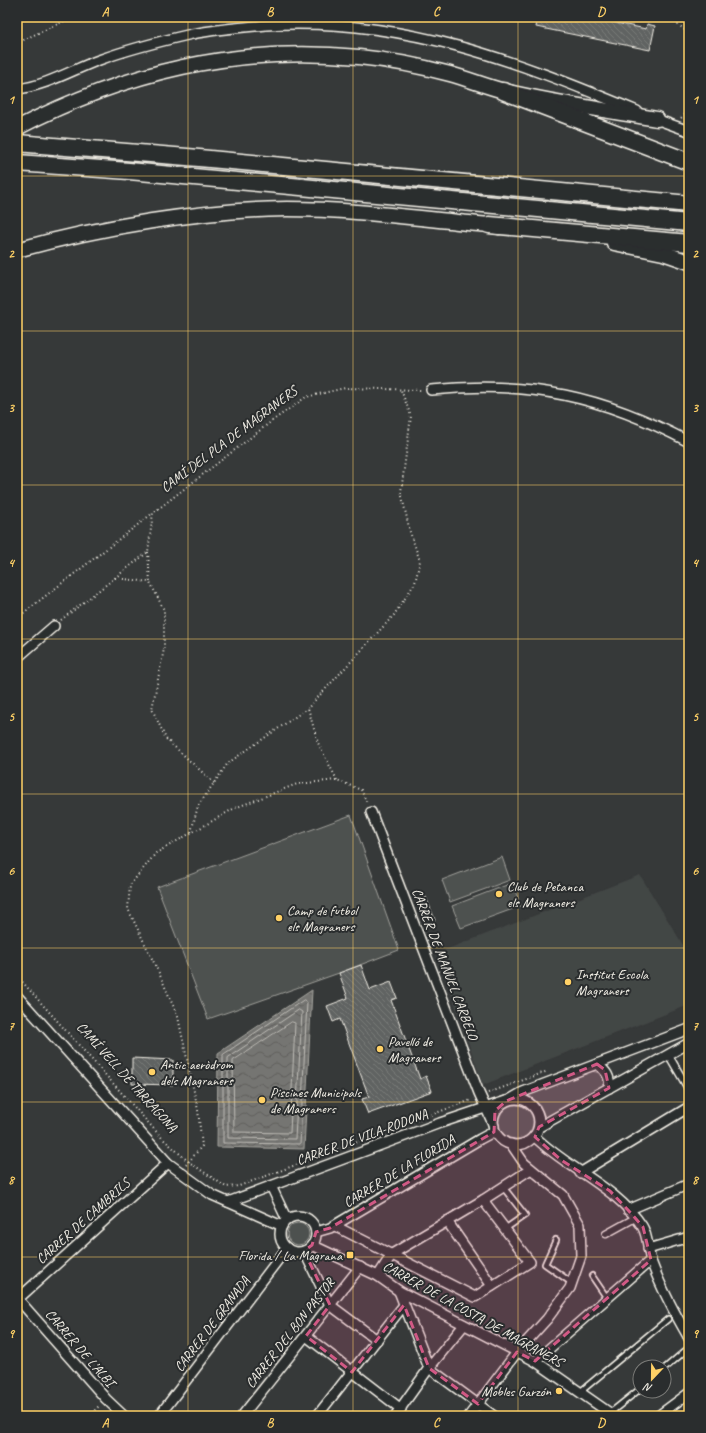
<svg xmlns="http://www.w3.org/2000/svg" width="706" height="1433" font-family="Caveat,sans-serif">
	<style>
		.built { fill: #434645 }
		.grass { fill: #4e514f; stroke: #a1a19c }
		.water { fill: url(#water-waves); stroke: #a8a7a1 }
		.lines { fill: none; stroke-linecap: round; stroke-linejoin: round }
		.shore { stroke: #c1bfb9; stroke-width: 1 }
		.building { fill: url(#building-back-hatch); stroke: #f4f1e8 }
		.service-casing { stroke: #f4f1e8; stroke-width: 8 }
		.pedestrian-casing { stroke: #f4f1e8; stroke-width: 9 }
		.minor-casing { stroke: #f4f1e8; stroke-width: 12 }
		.trunk-casing { stroke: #f4f1e8; stroke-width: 17 }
		.motorway-casing { stroke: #f4f1e8; stroke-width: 19 }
		.path { stroke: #f4f1e8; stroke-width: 2; stroke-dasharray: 1 3; stroke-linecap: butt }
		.service { stroke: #2a2d2e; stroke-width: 4.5 }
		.pedestrian { stroke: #2a2d2e; stroke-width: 6 }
		.minor { stroke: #2a2d2e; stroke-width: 9 }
		.trunk { stroke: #2a2d2e; stroke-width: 14 }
		.motorway { stroke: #2a2d2e; stroke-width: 16 }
		.marked { fill: #d15985; fill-opacity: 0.2; stroke: #d15985; stroke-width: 3; stroke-dasharray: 8 5; stroke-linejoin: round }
		.grid { fill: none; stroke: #ffd166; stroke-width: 1; stroke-opacity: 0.55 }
		.poi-dot { fill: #ffd166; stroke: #2a2d2e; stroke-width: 1.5 }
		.labels { text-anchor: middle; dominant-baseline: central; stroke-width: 4; stroke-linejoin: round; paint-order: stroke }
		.street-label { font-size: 14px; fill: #f4f1e8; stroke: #2a2d2e }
		.poi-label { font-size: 14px; fill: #f4f1e8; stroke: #2a2d2e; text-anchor: start }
		.neatline { fill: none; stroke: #ffd166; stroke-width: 1.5 }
		.grid-label { font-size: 13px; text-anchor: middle; font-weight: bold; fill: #ffd166 }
	</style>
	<defs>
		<pattern id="water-waves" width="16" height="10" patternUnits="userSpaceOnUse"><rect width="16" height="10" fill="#757572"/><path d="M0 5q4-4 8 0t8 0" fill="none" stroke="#5f5e5c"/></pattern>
		<pattern id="building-back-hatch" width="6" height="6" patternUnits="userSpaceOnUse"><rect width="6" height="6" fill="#616362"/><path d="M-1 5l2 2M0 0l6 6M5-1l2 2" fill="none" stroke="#787a78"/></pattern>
	</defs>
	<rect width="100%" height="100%" fill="#363939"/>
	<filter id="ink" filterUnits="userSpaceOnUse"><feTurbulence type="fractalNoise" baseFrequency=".025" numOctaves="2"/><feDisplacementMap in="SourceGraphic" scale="8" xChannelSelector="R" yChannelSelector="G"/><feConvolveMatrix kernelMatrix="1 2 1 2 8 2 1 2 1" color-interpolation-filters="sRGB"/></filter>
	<g filter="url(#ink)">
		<polygon class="built" points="640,875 683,945 689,958 689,1005 483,1085 437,953"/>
		<g class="grass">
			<polygon points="351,815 399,950 339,973 208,1019 157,887"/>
			<polygon points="502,857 510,880 450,902 442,880"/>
			<polygon points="512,883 521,906 461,928 452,906"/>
			<polygon points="591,1071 601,1073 605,1081 602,1087 546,1119 540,1105 528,1094"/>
			<circle cx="516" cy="1122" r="17"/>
			<circle cx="298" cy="1234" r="11"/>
		</g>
		<polygon class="water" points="312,990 304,1149 217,1147 218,1053"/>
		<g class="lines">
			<g class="shore">
				<polygon points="304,1000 307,1002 300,1144 223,1143 223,1055"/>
				<polygon points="299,1010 302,1012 295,1139 228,1138 228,1058"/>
				<polygon points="292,1022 295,1023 290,1133 234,1132 233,1061"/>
			</g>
		</g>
		<g class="building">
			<polygon points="538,17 587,17 646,29 647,24 655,26 650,50 536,27"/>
			<polygon points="426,897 435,920 426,923 417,900"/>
			<polygon points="361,965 370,990 391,982 397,998 391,1000 420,1079 426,1076 432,1091 368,1114 362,1099 369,1097 340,1019 333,1022 327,1006 348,998 339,973"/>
			<polygon points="132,1058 173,1060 173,1085 132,1084"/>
		</g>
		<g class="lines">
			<defs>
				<g id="service">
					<polyline points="503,1187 525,1215 505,1229"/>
					<polyline points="556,1240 545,1264 572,1283"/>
					<polyline points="592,1276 607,1298"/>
					<polyline points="664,1369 685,1351"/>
					<polyline points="580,1392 668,1319"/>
					<polyline points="610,1413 640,1389"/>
				</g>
				<g id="pedestrian">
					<polyline points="668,1054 689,1090"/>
					<polyline points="606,1234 635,1218"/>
				</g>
				<g id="minor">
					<path d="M 17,89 C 46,86 72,70 99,60 C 129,49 161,41 192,34 C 217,29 242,27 266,25 C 403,17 514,60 637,111"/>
					<polyline points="653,118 689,131"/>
					<path d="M 431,390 C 528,380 603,396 689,442"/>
					<polyline points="17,658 54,626"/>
					<polyline points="371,812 479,1093 494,1126"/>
					<polyline points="17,996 168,1163 212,1195 282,1226"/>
					<path d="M 597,1064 C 606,1071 611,1077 609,1088"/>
					<polyline points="511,1099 523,1092 689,1029"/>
					<circle cx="516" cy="1122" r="23"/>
					<polyline points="539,1127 689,1043"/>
					<path d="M 534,1136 C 567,1169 616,1186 642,1226 C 648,1235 648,1251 651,1261 C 661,1288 675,1314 689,1338"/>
					<polyline points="580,1173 689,1107"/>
					<polyline points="271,1186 287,1220"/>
					<polyline points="228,1202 440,1123 506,1101"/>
					<polyline points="628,1210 689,1184"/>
					<circle cx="298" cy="1234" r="18"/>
					<polyline points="447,1221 492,1286"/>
					<polyline points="335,1226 475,1297 530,1262 483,1200"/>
					<polyline points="316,1232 330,1228 480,1139 495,1131"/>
					<polyline points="312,1245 378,1276 399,1291 535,1361 614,1416"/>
					<polyline points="648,1249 689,1237"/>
					<polyline points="304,1251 330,1305 377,1340"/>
					<polyline points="378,1276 392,1254 483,1200 531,1169"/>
					<polyline points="399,1291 429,1368 494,1416"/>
					<polyline points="17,1298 106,1399 124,1416"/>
					<polyline points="18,1299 168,1163"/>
					<polyline points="306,1336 401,1409"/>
					<polyline points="688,1336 689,1322"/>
					<polyline points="535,1361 651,1260"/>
					<polyline points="159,1416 287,1248"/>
					<polyline points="242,1416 360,1267"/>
					<polyline points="317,1416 404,1305"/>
					<polyline points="395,1416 429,1368 464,1325"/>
					<polyline points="469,1416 517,1352 547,1319 570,1288 581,1256 580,1225 563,1195 524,1163 511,1144"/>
					<polyline points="658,1416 689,1393"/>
				</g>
				<g id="trunk">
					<path d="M 17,128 C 125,72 236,45 359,57 C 389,60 420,66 450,74 C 468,79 485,86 504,91 C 554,103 606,110 657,119"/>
					<polyline points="614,243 663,253 689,262"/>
					<path d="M 17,250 C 99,227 201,210 287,209 C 354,209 422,219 489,225 L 499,227"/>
				</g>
				<g id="motorway">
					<polyline points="503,91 689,162"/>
					<polyline points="17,143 199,158 689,204"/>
					<polyline points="17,163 129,171 689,223"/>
					<polyline points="489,225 689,243"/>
				</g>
			</defs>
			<use href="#service" class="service-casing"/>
			<use href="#pedestrian" class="pedestrian-casing"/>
			<use href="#minor" class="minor-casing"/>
			<use href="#trunk" class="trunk-casing"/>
			<use href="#motorway" class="motorway-casing"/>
			<g class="path">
				<polyline points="668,17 689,33"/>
				<polyline points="17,45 25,39 73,17"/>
				<polyline points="681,118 689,111"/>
				<polyline points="148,552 150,582"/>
				<polyline points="115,578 150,582 164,610 164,649 152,709 166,739 214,783"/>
				<polyline points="17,618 153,513"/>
				<polyline points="61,620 148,552 153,513 272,421 306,397 345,388 421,390"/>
				<polyline points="337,780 318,743 308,708 394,615 415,583 420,561 410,532 401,492 411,416 401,390"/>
				<polyline points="191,832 198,806 228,763 308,708"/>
				<polyline points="17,976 162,1138 189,1162 226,1187 239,1186 471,1100"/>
				<polyline points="488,1093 548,1071"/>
				<polyline points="186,1165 202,1146 198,1110 178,1017 159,973 128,909 130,885 156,853 235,808 297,784 337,780 361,790 367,803"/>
				<polyline points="89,1416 99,1406"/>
			</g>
			<use href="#service" class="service"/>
			<use href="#pedestrian" class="pedestrian"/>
			<use href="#minor" class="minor"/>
			<use href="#trunk" class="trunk"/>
			<use href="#motorway" class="motorway"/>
		</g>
	</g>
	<path class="marked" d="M 597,1064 L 605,1070 L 609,1088 L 539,1127 L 535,1137 L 561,1160 L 610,1191 L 628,1210 L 643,1227 L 651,1260 L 535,1361 L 517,1352 L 478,1404 L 429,1368 L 404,1305 L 352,1372 L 306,1336 L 330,1305 L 304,1251 L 312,1245 L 316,1232 L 330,1228 L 494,1132 L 495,1111 L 506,1101 Z"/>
	<path class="grid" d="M 188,17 L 188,1416M 353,17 L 353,1416M 518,17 L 518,1416M 17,176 L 689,176M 17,331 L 689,331M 17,485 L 689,485M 17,639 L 689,639M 17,794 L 689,794M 17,948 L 689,948M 17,1102 L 689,1102M 17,1257 L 689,1257"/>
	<g class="poi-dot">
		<circle cx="499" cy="894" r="4"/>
		<circle cx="279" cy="918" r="4"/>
		<circle cx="568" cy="982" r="4"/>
		<circle cx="380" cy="1049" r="4"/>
		<circle cx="152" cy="1072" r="4"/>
		<circle cx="262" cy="1100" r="4"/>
		<rect x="346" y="1251" width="8" height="8" rx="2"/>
		<circle cx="559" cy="1391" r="4"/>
	</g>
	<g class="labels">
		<g class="street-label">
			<text transform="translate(229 439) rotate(-37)">CAMÍ DEL PLA DE MAGRANERS</text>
			<text transform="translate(445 964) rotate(69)">CARRER DE MANUEL CARBELO</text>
			<text transform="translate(127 1077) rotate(48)">CAMÍ VELL DE TARRAGONA</text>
			<text transform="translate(362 1137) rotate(-20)">CARRER DE VILA-RODONA</text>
			<text transform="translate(399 1171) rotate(-31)">CARRER DE LA FLORIDA</text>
			<text transform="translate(83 1221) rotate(-42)">CARRER DE CAMBRILS</text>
			<text transform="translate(473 1314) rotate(29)">CARRER DE LA COSTA DE MAGRANERS</text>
			<text transform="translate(212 1324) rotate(-53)">CARRER DE GRANADA</text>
			<text transform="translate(290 1333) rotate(-52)">CARRER DEL BON PASTOR</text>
			<text transform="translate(80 1348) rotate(49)">CARRER DE L'ALBI</text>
		</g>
		<g class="poi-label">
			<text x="507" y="886">Club de Petanca<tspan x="507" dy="16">els Magraners</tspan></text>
			<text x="287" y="910">Camp de futbol<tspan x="287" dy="16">els Magraners</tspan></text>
			<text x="576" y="974">Institut Escola<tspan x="576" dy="16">Magraners</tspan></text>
			<text x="388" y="1041">Pavelló de<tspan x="388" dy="16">Magraners</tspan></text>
			<text x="160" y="1064">Antic aeròdrom<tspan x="160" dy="16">dels Magraners</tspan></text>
			<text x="270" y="1092">Piscines Municipals<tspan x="270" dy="16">de Magraners</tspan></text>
			<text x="342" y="1255" text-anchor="end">Florida / La Magrana</text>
			<text x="551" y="1391" text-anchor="end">Mobles Garzón</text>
		</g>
	</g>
	<rect width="706" height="1433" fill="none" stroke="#2a2d2e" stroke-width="44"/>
	<g transform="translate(652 1379) rotate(202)"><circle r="19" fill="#2a2d2e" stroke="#7b7b78"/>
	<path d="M0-3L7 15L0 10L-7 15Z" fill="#ffd166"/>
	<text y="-6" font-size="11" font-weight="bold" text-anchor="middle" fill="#f4f1e8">N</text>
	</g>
	<rect x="22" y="22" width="662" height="1389" class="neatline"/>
	<g class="grid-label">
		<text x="105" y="16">A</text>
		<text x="270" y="16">B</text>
		<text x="436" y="16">C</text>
		<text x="601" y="16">D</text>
		<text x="11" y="104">1</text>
		<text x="695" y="104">1</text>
		<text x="11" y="258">2</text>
		<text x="695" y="258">2</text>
		<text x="11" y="412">3</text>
		<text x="695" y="412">3</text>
		<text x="11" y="567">4</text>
		<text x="695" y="567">4</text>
		<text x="11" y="721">5</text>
		<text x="695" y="721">5</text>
		<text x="11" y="875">6</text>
		<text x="695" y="875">6</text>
		<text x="11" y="1030">7</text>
		<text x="695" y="1030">7</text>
		<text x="11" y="1184">8</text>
		<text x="695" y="1184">8</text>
		<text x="11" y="1338">9</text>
		<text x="695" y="1338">9</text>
		<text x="105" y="1427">A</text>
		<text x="270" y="1427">B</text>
		<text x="436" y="1427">C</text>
		<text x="601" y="1427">D</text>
	</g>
</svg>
